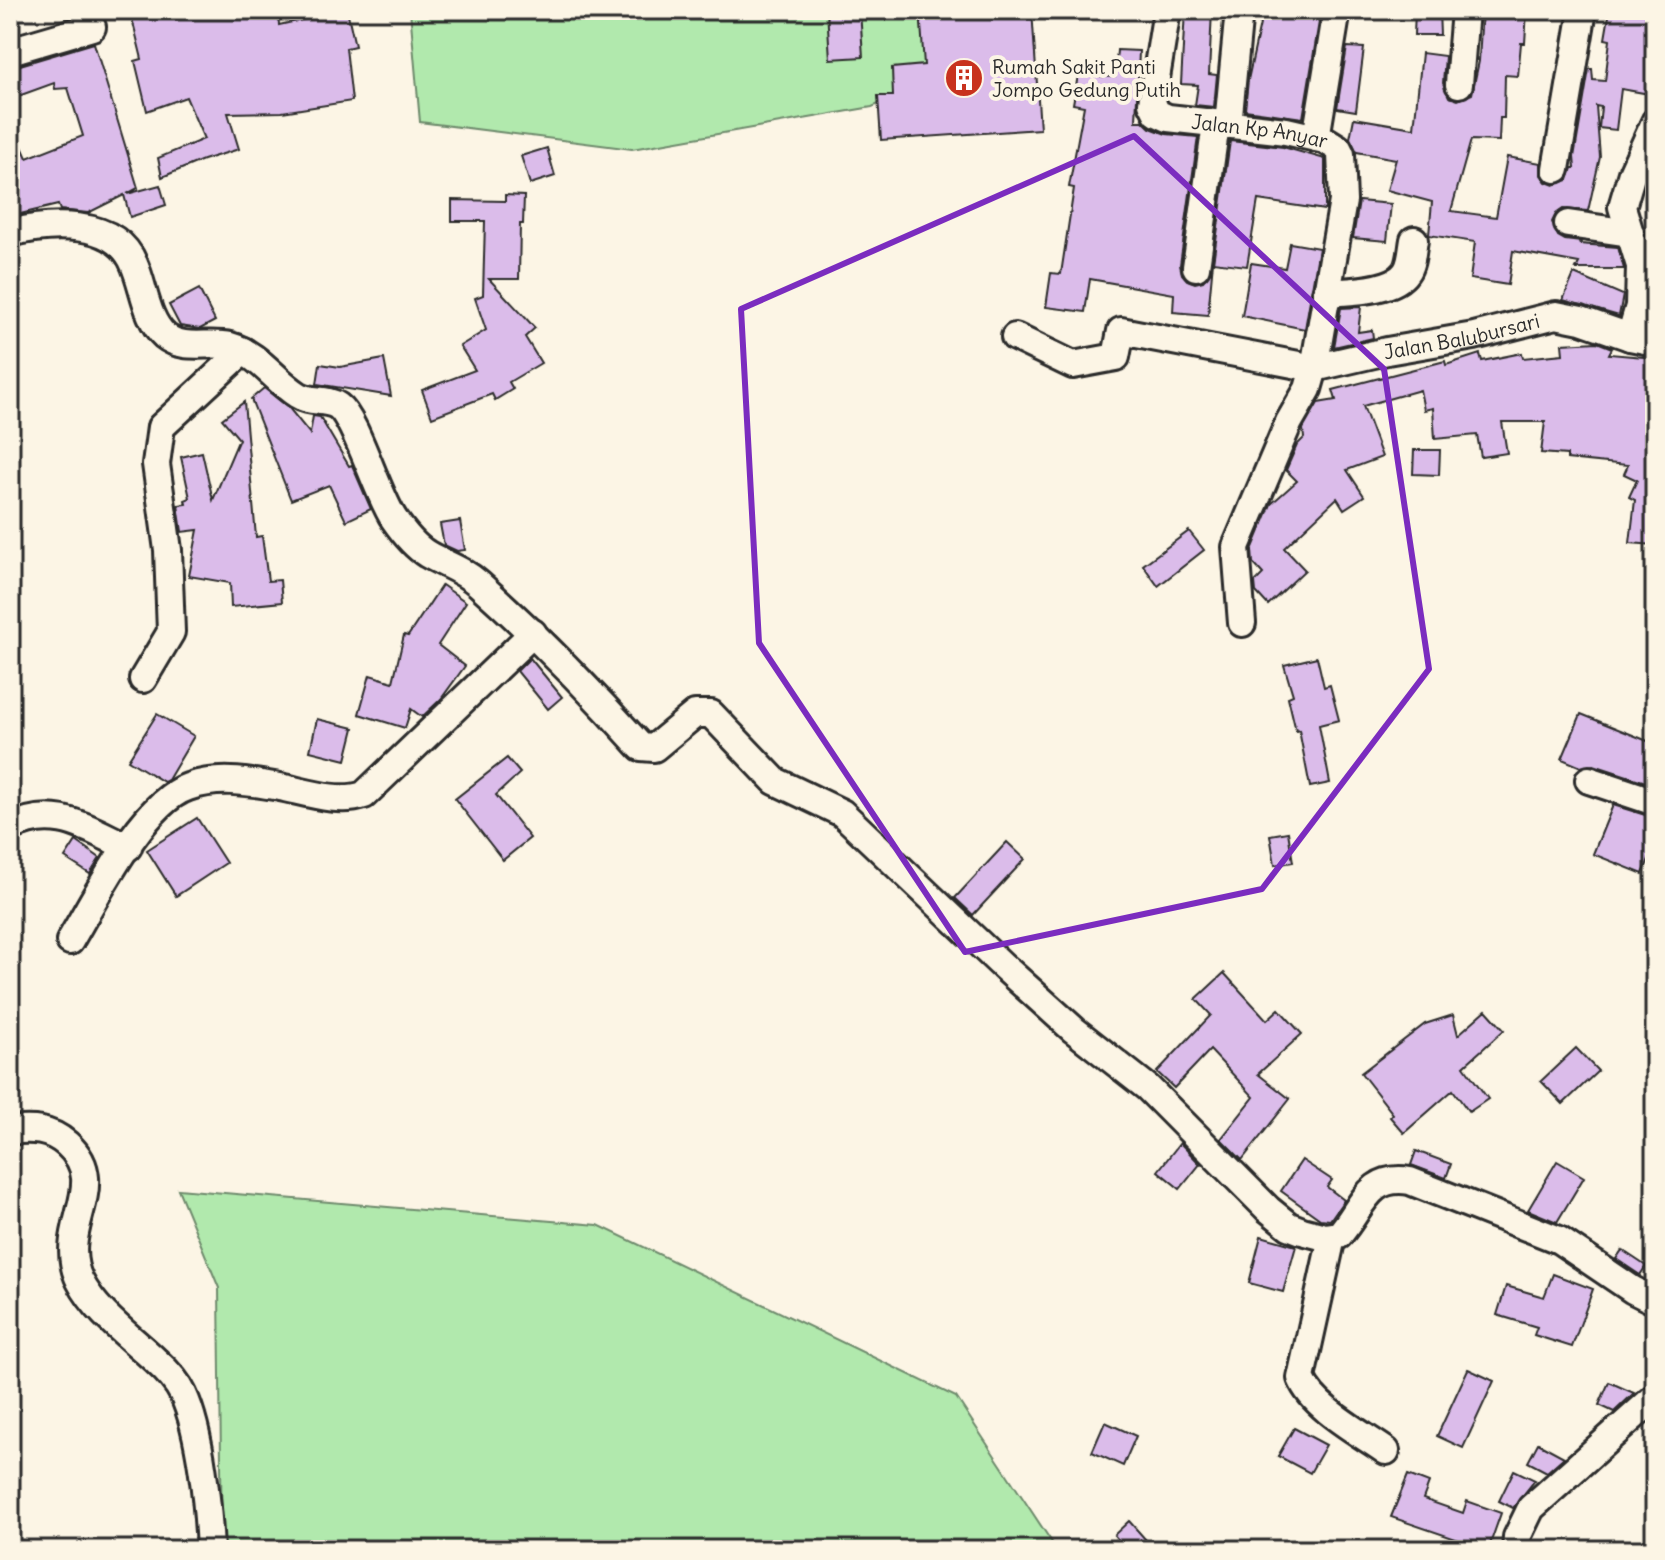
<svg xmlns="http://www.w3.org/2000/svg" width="1665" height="1560" font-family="Delius,sans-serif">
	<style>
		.green { fill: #b1e9ad; stroke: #6e8a6c; stroke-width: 2 }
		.building { fill: #dbbcea; stroke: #2b2b2b; stroke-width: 2 }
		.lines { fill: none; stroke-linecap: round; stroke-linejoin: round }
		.minor-casing { stroke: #2b2b2b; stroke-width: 32 }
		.minor { stroke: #fcf5e5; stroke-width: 26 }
		.marked { fill: none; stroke: #7b2cbf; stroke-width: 6; stroke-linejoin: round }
		.labels { text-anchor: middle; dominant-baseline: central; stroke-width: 8; stroke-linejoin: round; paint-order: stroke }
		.poi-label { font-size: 20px; fill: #2b2b2b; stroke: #fcf5e5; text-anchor: start }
		.street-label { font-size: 20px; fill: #2b2b2b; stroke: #fcf5e5 }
	</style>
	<rect width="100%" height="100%" fill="#fcf5e5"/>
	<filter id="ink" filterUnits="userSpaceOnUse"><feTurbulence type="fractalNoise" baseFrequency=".0125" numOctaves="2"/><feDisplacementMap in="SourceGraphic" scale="16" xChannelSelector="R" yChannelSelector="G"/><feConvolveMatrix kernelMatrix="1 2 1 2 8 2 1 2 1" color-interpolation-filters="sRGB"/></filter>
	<g filter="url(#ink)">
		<g class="green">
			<polygon points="410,10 988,10 982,59 872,107 632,149 420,122"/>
			<polygon points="178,1189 598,1225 956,1397 1057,1550 222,1550 219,1288"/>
		</g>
		<g class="building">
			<polygon points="130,10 278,10 279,25 347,10 355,46 346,48 352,101 282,112 228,113 239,149 203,160 162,177 158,158 204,139 186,97 147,111 135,61 142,59"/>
			<polygon points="827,10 860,10 863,57 830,59"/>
			<polygon points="920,10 1032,10 1040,129 881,140 878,96 893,96 892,68 924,65"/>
			<polygon points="1185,10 1212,10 1209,74 1217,75 1214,107 1195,105 1198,85 1181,84"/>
			<polygon points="1263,10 1321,10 1303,118 1245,110 1248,80"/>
			<polygon points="1415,10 1439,10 1440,35 1414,35"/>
			<polygon points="1482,10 1527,10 1525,43 1521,43 1518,76 1505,75 1504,118 1500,118 1499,141 1471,140 1451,211 1496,217 1507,157 1541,163 1541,175 1546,182 1554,185 1568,180 1572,168 1575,168 1574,157 1589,69 1592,69 1593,80 1605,81 1610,40 1605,39 1610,10 1655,10 1655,95 1621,89 1616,130 1599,128 1601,107 1596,106 1600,157 1588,211 1563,209 1556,214 1552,222 1558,236 1565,240 1581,242 1580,244 1618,247 1624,269 1576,269 1579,263 1513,251 1508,285 1470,279 1475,242 1429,235 1432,202 1387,190 1396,159 1357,152 1350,138 1354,118 1414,128 1422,53 1445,56 1443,83 1449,97 1458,100 1472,94 1479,61"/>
			<polygon points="94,43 138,188 127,194 160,185 166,205 130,217 124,195 88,213 60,210 58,205 16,215 11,201 16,199 10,184 10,119 27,158 83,136 68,88 55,89 54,83 10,99 10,68"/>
			<polygon points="1347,47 1364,48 1356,111 1337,108"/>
			<polygon points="1117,50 1139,51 1136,121 1143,121 1150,128 1166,134 1198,137 1180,265 1182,274 1187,280 1195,283 1203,281 1212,270 1230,141 1283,147 1325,159 1325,210 1258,200 1247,266 1213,262 1208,315 1173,312 1174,294 1090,279 1085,312 1046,307 1051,273 1061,274 1074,188 1069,187 1084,106 1073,104 1078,75 1115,77"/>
			<polygon points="547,148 555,176 530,184 521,156"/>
			<polygon points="505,195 524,196 523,224 520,224 519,279 489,279 535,328 525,337 541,363 509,382 513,389 495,400 492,394 432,417 422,390 475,370 460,346 486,330 475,298 483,295 485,221 452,221 452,200 505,201"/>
			<polygon points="1359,201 1391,204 1387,241 1353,238"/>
			<polygon points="1290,243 1319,248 1305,329 1242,316 1251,263 1285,268"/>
			<polygon points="1574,274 1623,295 1619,316 1563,300"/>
			<polygon points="199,289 215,321 200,329 180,326 169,305"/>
			<polygon points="1361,307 1358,332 1372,330 1373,338 1334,347 1341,308"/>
			<polygon points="1597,342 1612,348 1609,354 1655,358 1655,414 1652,434 1655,435 1655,545 1630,543 1635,500 1629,497 1637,480 1624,474 1628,465 1567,459 1567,455 1541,453 1545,422 1502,422 1507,453 1481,457 1477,435 1435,439 1433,408 1424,410 1420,390 1363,406 1382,457 1347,470 1364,496 1344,509 1337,498 1284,548 1305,570 1268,605 1256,592 1255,582 1263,574 1253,563 1252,550 1271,504 1297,481 1286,470 1297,445 1304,438 1303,429 1318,403 1336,400 1333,390 1445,361 1446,365 1480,354 1482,361 1522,353 1523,358 1563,354 1562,344"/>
			<polygon points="384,359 391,396 317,384 320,364 340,367"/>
			<polygon points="264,388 289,408 310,434 313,416 320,417 349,466 352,465 371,509 346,521 329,485 291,500 251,399"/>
			<polygon points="244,402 256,537 262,536 268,581 280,580 282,602 231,607 230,583 189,576 198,530 182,532 178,505 186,504 185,500 190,498 181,457 202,452 213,500 239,439 222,419"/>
			<polygon points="1414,450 1440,450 1439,475 1413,474"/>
			<polygon points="460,521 465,550 457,551 444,545 440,524"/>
			<polygon points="1189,531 1204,550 1158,586 1143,565"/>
			<polygon points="442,585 466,602 438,645 465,666 441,699 422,717 411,709 405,728 359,714 370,675 393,682 404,635 408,636"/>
			<polygon points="1317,657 1324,687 1330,685 1339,720 1319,725 1330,783 1310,787 1299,730 1296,731 1288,697 1293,695 1284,665"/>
			<polygon points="530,658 562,697 548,709 517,671"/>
			<polygon points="157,714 194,736 168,780 164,782 128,760"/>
			<polygon points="1581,714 1655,744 1655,785 1594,765 1581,767 1562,759"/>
			<polygon points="317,719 354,728 346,760 310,751"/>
			<polygon points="507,758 520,773 496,795 530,838 503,860 455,799"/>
			<polygon points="1613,805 1655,818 1655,844 1643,874 1593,854"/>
			<polygon points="197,818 226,863 176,896 147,850"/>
			<polygon points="1288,832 1293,862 1275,865 1270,835"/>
			<polygon points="76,841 100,858 90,874 65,858"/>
			<polygon points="1007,842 1025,859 973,915 955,898"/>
			<polygon points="1224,973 1267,1020 1279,1009 1302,1034 1258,1074 1290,1099 1242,1160 1221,1139 1254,1097 1210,1050 1174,1088 1157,1072 1211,1015 1196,999"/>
			<polygon points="1486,1010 1504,1030 1464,1066 1488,1099 1469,1112 1453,1090 1404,1133 1390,1117 1393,1114 1361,1073 1425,1024 1453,1015 1458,1035"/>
			<polygon points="1576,1048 1598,1071 1563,1104 1541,1081"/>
			<polygon points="1180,1143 1200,1164 1180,1189 1158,1171"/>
			<polygon points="1416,1151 1451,1164 1446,1178 1411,1165"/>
			<polygon points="1302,1160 1332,1180 1327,1187 1344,1200 1330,1220 1320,1219 1281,1191"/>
			<polygon points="1557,1161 1584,1177 1557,1222 1528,1210"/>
			<polygon points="1261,1236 1296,1246 1283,1292 1249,1283"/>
			<polygon points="1622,1250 1646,1266 1640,1275 1616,1259"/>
			<polygon points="1553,1274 1593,1289 1572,1347 1534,1335 1537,1327 1497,1315 1506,1286 1544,1297"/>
			<polygon points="1468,1369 1494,1381 1463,1448 1437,1436"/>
			<polygon points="1609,1382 1634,1393 1614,1412 1599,1405"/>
			<polygon points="1105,1422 1136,1436 1123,1466 1092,1452"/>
			<polygon points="1294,1428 1326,1445 1310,1473 1278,1456"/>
			<polygon points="1538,1443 1564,1457 1547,1472 1528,1462"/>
			<polygon points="1514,1470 1535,1480 1513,1508 1499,1501"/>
			<polygon points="1408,1475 1429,1483 1423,1499 1463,1513 1467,1501 1501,1513 1488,1550 1391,1517"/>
			<polygon points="1129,1521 1155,1550 1127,1550 1114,1535"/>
		</g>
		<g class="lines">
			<defs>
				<g id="minor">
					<path id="s1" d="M 1167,10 L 1152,103 L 1157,113 L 1168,118 L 1286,131 L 1325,140 L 1338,148 L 1341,154 L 1343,201 L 1314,368 L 1308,389 L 1289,422 L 1236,547 L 1242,623"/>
					<polyline points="10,51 92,27"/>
					<polyline points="1459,84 1465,10"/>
					<polyline points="1228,125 1239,10"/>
					<polyline points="1316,138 1337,10"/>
					<polyline points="1556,169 1583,10"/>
					<polyline points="1568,224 1630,233"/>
					<path d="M 10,233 C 49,223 115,218 134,264 C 144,286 146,319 165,336 C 183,351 209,341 230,346 C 259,354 274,380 298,395 C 310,403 326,398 338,406 C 356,419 377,494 394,519 C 403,532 414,546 427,554 C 446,565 462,569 479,584 C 536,635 590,690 641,747 L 654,748 L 695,714 L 711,714 L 775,781 L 842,813 L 1003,966 L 1074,1030 L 1148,1088 L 1268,1209 L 1289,1226 L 1302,1231 L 1325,1237 L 1339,1235 C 1363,1208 1367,1174 1410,1181 L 1559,1240 L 1633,1290 L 1655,1301"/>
					<polyline points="1196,267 1216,124"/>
					<path d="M 1326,293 C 1347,291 1393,292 1406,272 C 1412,264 1412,250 1414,240"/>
					<path id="s2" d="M 1015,337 L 1073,365 L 1116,357 L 1121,331 L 1314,368 L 1387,351 L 1474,336 L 1556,315 L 1581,320 L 1630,337 L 1655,342"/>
					<polyline points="1630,337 1639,306 1640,266 1622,207 1632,173 1655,122"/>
					<polyline points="143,679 171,632 168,550 156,464 161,427 243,351"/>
					<polyline points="1589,780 1655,802"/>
					<path d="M 10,828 C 54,804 88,829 128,847"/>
					<path d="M 70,941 C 95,899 143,802 188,787 C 219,776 249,782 280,787 C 305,792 339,804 364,795 L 533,633"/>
					<path d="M 10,1131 C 32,1128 50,1129 67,1144 C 113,1185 54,1228 80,1281 C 97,1314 130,1336 156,1361 C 166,1370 177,1381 183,1394 C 201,1432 208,1507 210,1550"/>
					<path d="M 1332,1237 L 1301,1378 C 1313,1408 1359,1432 1386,1451"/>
					<polyline points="1516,1550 1517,1537 1531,1508 1655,1397"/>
				</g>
			</defs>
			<use href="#minor" class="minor-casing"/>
			<use href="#minor" class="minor"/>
		</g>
	</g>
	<path class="marked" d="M 1134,136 L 1384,369 L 1429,669 L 1262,889 L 965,952 L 759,643 L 741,309 Z"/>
	<defs>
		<symbol id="building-disc" viewBox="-11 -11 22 22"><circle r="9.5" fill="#c8321e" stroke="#fcf5e5"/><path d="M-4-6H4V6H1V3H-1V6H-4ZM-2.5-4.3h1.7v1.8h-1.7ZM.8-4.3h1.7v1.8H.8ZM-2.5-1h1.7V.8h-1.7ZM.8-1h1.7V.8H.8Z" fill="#fff"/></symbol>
	</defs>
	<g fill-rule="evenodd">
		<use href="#building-disc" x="942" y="56" width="44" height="44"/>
	</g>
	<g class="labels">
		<g class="poi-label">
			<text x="992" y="66">Rumah Sakit Panti<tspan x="992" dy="23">Jompo Gedung Putih</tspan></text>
		</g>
		<g class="street-label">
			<text stroke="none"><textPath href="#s1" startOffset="210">Jalan Kp Anyar</textPath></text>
			<text stroke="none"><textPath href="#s2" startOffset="482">Jalan Balubursari</textPath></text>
		</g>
	</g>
	<rect width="1665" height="1560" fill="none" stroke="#fcf5e5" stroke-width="40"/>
	<rect x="20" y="20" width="1625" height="1520" fill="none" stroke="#2b2b2b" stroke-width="3" filter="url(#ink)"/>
</svg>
